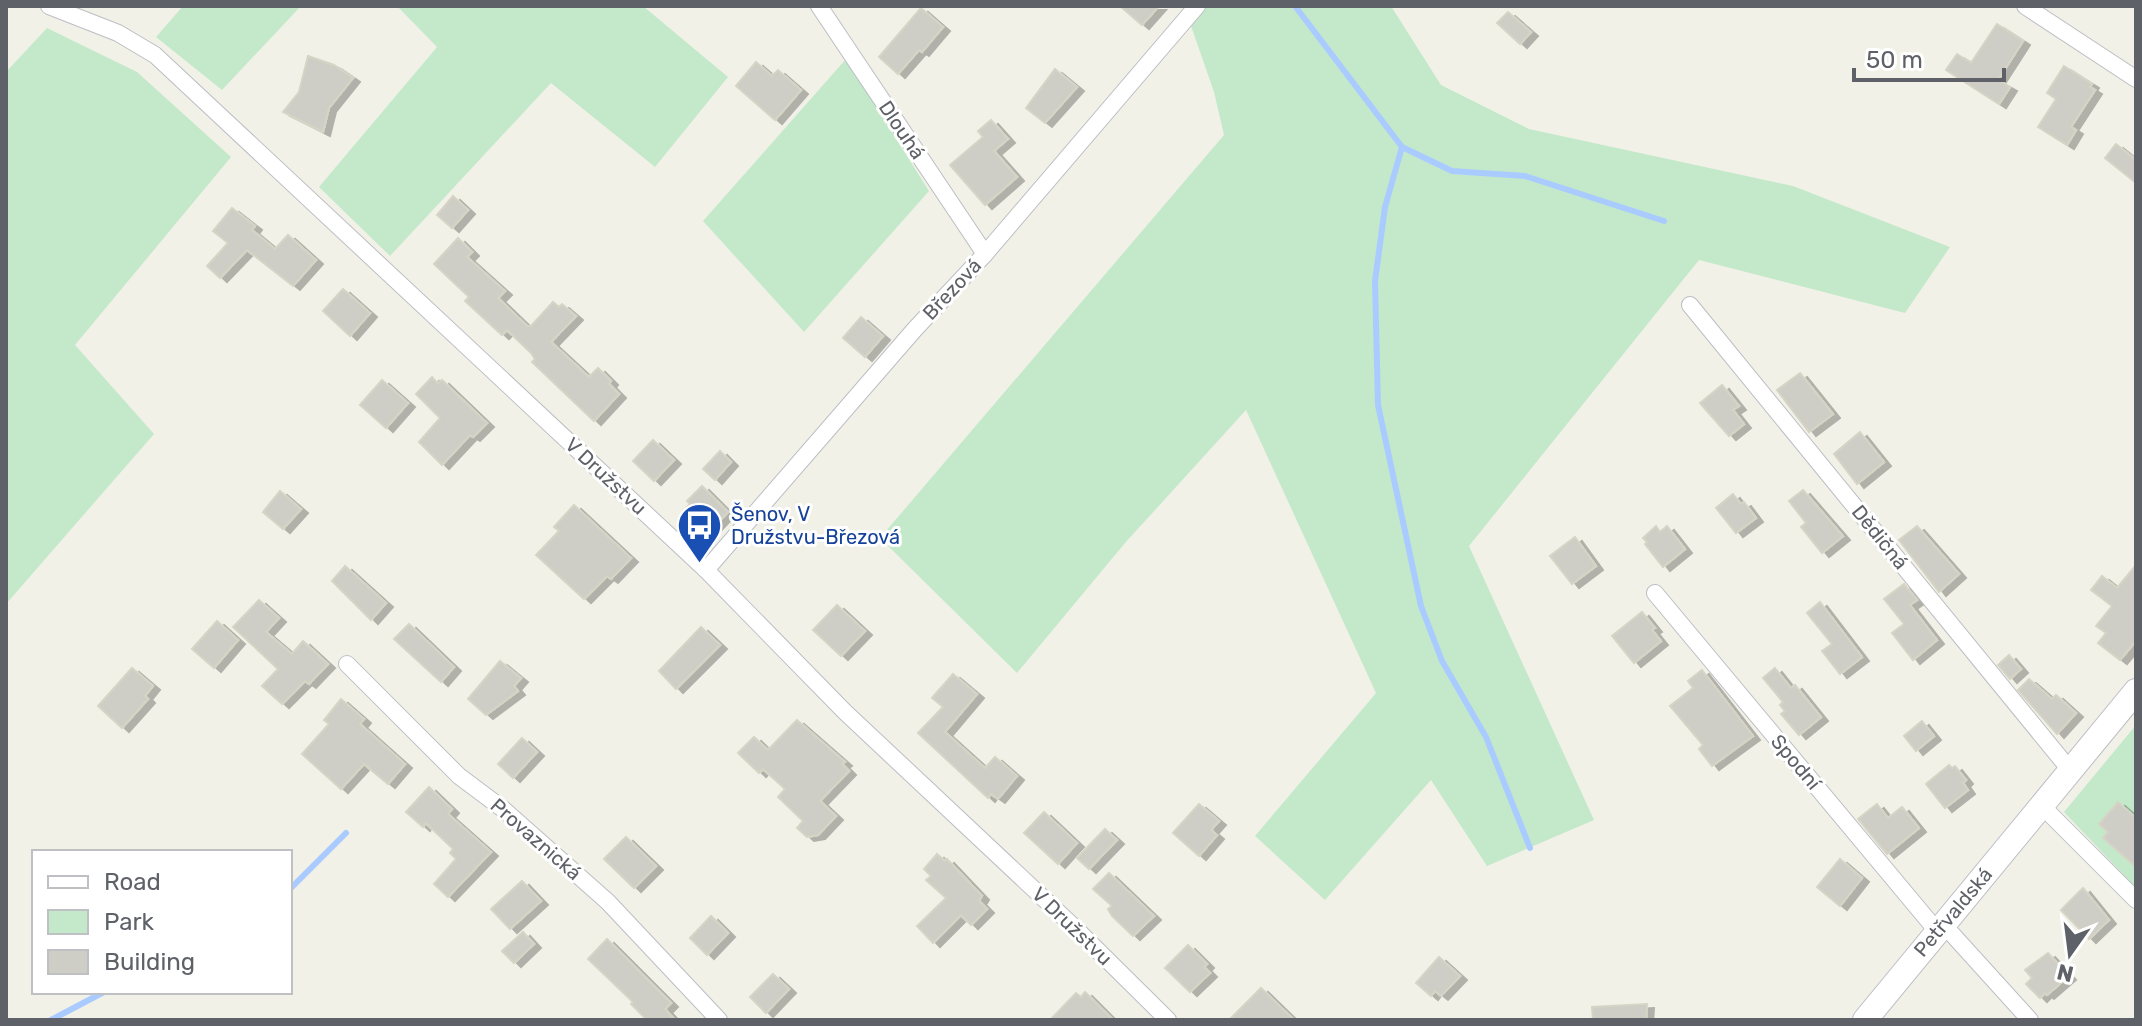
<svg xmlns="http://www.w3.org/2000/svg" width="2142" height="1026" font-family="Rubik,sans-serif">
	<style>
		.green { fill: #c4e9ca }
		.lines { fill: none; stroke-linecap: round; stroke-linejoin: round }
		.stream { stroke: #aacbff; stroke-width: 6 }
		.building { fill: #cecec6; stroke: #d6d4c5; stroke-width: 2; filter: url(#shadow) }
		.minor-casing { stroke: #bcbec3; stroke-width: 18 }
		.secondary-casing { stroke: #bdbec5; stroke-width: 26 }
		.minor { stroke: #fff; stroke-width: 16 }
		.secondary { stroke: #fff; stroke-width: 24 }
		.labels { text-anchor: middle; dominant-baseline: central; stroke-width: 6; stroke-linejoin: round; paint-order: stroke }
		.street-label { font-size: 20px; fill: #5f6168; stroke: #fff }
		.transit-label { font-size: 20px; fill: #164399; stroke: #fff; text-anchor: start }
	</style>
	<defs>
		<filter id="shadow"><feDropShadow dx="7" dy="4" stdDeviation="0" flood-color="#0004"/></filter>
	</defs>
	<rect width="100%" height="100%" fill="#f1f1e8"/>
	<g class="green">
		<polygon points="183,6 301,6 222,90 156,37"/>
		<polygon points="397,6 643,6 728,77 655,167 551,83 390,256 319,187 437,47"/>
		<polygon points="1204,6 1391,6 1441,85 1529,129 1793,186 1950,247 1905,313 1699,260 1469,546 1594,820 1487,866 1431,780 1325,900 1255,836 1376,693 1246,410 1125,543 1017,673 880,538 1224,135 1214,92 1190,23"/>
		<polygon points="47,28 137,72 231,157 75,345 154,434 6,604 6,72"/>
		<polygon points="846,59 929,191 804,332 703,221"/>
		<polygon points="2136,725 2136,888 2064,812"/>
	</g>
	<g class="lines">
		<g class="stream">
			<polyline points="1295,6 1402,147 1385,207 1375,281 1378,405 1421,606 1442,661 1486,737 1530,848"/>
			<polyline points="1402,147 1452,171 1525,176 1664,221"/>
			<polyline points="290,889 346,833"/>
			<polyline points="51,1020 104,992"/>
		</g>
	</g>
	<g class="building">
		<polygon points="1120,6 1159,6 1142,25"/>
		<polygon points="921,8 943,27 922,52 919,50 898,74 879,57"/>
		<polygon points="1508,12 1531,32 1520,44 1497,23"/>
		<polygon points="1997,24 2023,41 1998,80 2010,87 1999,104 1946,70 1957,54 1971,63"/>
		<polygon points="308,56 334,65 353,78 329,108 323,132 283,112 299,92"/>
		<polygon points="756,62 772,76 778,70 801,90 775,120 736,86"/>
		<polygon points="2064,66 2092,84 2090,87 2095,90 2071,127 2076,130 2067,145 2038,127 2056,99 2047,93"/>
		<polygon points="1055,69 1077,87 1045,123 1026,108"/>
		<polygon points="991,120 1008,139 994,151 1017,177 985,205 950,165 983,137 978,131"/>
		<polygon points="2116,144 2136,160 2136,183 2105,158"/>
		<polygon points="453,196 468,210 452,228 437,215"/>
		<polygon points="232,208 255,226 252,230 275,249 288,235 316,260 293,286 247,250 220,278 207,266 228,243 213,231"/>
		<polygon points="458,238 472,252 467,257 505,291 498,298 527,326 531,326 553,302 559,307 562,304 576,316 551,342 589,377 598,368 611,381 609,384 619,394 594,421 532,362 535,359 531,353 507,330 502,335 465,301 469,297 434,264"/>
		<polygon points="343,289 370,313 350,336 323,311"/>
		<polygon points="861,317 883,336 865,357 843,338"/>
		<polygon points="1800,373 1833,414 1809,432 1777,390"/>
		<polygon points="432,377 438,384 442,380 487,423 473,437 470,435 442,465 419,442 440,418 416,394"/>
		<polygon points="382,380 408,403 386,428 360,405"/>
		<polygon points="1722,385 1739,406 1733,410 1744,424 1729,436 1700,403"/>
		<polygon points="1860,432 1884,462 1857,484 1834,454"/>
		<polygon points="653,440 674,460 654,481 633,461"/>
		<polygon points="720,451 731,462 715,480 703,469"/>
		<polygon points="702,486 728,512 708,533 684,510 690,504 687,501"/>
		<polygon points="1803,490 1843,536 1822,553 1801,527 1806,523 1789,501"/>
		<polygon points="280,491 301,509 283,529 263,512"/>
		<polygon points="1733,494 1741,504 1744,502 1756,518 1736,533 1716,508"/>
		<polygon points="574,505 631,558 611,579 607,576 584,599 536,555 559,531 554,527"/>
		<polygon points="1656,526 1660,532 1667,526 1685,549 1663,567 1645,544 1647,542 1643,538"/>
		<polygon points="1917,526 1959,574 1939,592 1899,540"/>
		<polygon points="1575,537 1596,566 1572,584 1550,556"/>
		<polygon points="2136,565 2136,641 2120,660 2098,643 2106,633 2096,626 2112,606 2091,590 2102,576 2117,588"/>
		<polygon points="345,566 386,603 371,620 332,581"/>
		<polygon points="1904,584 1917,600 1910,605 1937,640 1913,660 1892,633 1904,624 1884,599"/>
		<polygon points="259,600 279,618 266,632 292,654 303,641 328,664 309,684 305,681 282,704 262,686 278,669 233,627"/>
		<polygon points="1820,602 1862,657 1840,674 1822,651 1832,644 1807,613"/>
		<polygon points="837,605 865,631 841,656 813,630"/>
		<polygon points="1642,612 1655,628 1652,630 1661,641 1634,663 1612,636"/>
		<polygon points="217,621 238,640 214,668 192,649"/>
		<polygon points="409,624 454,667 441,682 394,639"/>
		<polygon points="701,627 720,645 676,689 659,671"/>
		<polygon points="2009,655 2021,669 2010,679 1998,665"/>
		<polygon points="500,661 521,678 514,686 518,691 486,715 468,699"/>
		<polygon points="132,668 153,686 145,696 148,699 122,728 98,706"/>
		<polygon points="1775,668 1791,688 1795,685 1821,717 1799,735 1781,714 1785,711 1780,705 1783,702 1763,678"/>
		<polygon points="1702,670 1753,736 1712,766 1699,749 1703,745 1670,706 1693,688 1688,681"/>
		<polygon points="953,674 977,694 945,732 985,768 995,757 1017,776 998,799 991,794 988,798 918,733 943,707 932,698"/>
		<polygon points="2029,679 2052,699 2056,695 2076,713 2057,734 2018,690"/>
		<polygon points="341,699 364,719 360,724 405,764 388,784 364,764 341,789 302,754 329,724 324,720"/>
		<polygon points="797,720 845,762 842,764 849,771 820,801 836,816 818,835 807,837 797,828 803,821 778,797 785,789 763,769 759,773 738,753 754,737 768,750"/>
		<polygon points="1922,721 1934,736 1916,751 1904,736"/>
		<polygon points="522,738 537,752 513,778 498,764"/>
		<polygon points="1949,765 1952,768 1955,766 1966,780 1963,783 1968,790 1945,808 1926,784"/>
		<polygon points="429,787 452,809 448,814 491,852 448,897 434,884 456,859 450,853 453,849 426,823 423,827 406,812"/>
		<polygon points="2118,802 2136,818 2136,867 2103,838 2108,832 2099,824"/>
		<polygon points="1199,804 1219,821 1211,830 1217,835 1199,856 1173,833"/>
		<polygon points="1877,804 1888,818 1902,807 1919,828 1887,854 1858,819"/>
		<polygon points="1044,812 1077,843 1058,864 1024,833"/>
		<polygon points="1105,829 1117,840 1089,869 1077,858"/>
		<polygon points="626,837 656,866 634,888 604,859"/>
		<polygon points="937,854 945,861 947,859 982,896 979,901 987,909 971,925 961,915 933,943 917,926 946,898 926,880 931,876 924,869"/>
		<polygon points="1840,859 1862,878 1840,906 1817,887"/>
		<polygon points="1109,873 1154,916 1133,936 1112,916 1108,909 1112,906 1093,889"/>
		<polygon points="522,881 541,901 510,929 491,909"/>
		<polygon points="2083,888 2109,920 2089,939 2061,910"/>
		<polygon points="711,916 728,933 707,955 690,938"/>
		<polygon points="523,932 534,944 514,963 502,951"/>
		<polygon points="607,939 671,1003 665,1009 675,1020 647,1020 631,1004 633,1002 588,959"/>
		<polygon points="1188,945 1207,964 1204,967 1210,973 1190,992 1165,968"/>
		<polygon points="2048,953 2069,976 2047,995 2045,993 2040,998 2026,984 2032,978 2025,970"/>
		<polygon points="1439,957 1460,976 1441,996 1435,991 1431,996 1416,983"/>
		<polygon points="773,974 789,989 766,1013 750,997"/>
		<polygon points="1261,988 1294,1020 1229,1020"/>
		<polygon points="1085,992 1113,1020 1050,1020 1076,993 1081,997"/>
		<polygon points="1647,1004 1646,1020 1593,1020 1592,1007"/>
	</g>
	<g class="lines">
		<defs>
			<g id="minor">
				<polyline points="49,6 118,33 155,55 706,570 845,712 1073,926 1168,1020"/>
				<polyline points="819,6 985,254"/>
				<polyline points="2025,6 2136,79"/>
				<polyline points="1690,305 2070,770"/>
				<polyline points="706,570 915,329 985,254 1197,6"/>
				<polyline points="1655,593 1937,931"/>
				<polyline points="347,664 459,776 503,809 608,902 719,1020"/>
				<polyline points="2041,805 2136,900"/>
				<polyline points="1943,924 2030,1020"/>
			</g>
			<polyline id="secondary" points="1865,1020 2136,691"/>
		</defs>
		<use href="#minor" class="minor-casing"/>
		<use href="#secondary" class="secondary-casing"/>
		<use href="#minor" class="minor"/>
		<use href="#secondary" class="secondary"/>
	</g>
	<defs>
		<symbol id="bus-pin" viewBox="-11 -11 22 30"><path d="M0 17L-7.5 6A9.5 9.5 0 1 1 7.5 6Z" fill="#1a4fb4" stroke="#fff"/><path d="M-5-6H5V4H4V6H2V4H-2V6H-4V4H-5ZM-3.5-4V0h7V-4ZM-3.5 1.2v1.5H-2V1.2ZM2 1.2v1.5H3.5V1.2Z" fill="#fff"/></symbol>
	</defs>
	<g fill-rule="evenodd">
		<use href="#bus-pin" x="674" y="500" width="51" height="69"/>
	</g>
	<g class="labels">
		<g class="street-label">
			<text transform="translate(902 130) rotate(56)">Dlouhá</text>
			<text transform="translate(952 289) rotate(-47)">Březová</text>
			<text transform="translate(606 476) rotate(43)">V Družstvu</text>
			<text transform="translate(1880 537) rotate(51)">Dědičná</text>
			<text transform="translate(1796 762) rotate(50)">Spodní</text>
			<text transform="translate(536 839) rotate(41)">Provaznická</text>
			<text transform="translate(1953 912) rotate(-50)">Petřvaldská</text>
			<text transform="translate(1072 926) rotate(44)">V Družstvu</text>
		</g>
		<g class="transit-label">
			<text x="731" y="514">Šenov, V<tspan x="731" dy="23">Družstvu-Březová</tspan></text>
		</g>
	</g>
	<rect width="2142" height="1026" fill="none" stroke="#5f6168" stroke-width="16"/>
	<rect x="32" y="850" width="260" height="144" fill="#ffffff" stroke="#bfc0c3" stroke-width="2"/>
	<rect x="48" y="876" width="40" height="12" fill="#ffffff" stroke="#bfc0c3" stroke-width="2"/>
	<text x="104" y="890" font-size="24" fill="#5f6168">Road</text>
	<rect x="48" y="910" width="40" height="24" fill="#c4e9ca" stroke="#bfc0c3" stroke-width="2"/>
	<text x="104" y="930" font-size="24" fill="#5f6168">Park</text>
	<rect x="48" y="950" width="40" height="24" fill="#cecec6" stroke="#bfc0c3" stroke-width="2"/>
	<text x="104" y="970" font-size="24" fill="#5f6168">Building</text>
	<g transform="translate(2070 954) rotate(194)" stroke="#ffffff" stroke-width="6" paint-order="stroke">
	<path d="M0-6L14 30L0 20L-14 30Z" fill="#5f6168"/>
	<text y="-12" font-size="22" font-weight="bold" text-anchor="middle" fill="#5f6168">N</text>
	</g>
	<path d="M1854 68v12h150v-12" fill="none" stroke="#5f6168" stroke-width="4"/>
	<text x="1866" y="68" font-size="24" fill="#5f6168" stroke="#ffffff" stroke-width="6" paint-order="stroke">50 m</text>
</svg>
